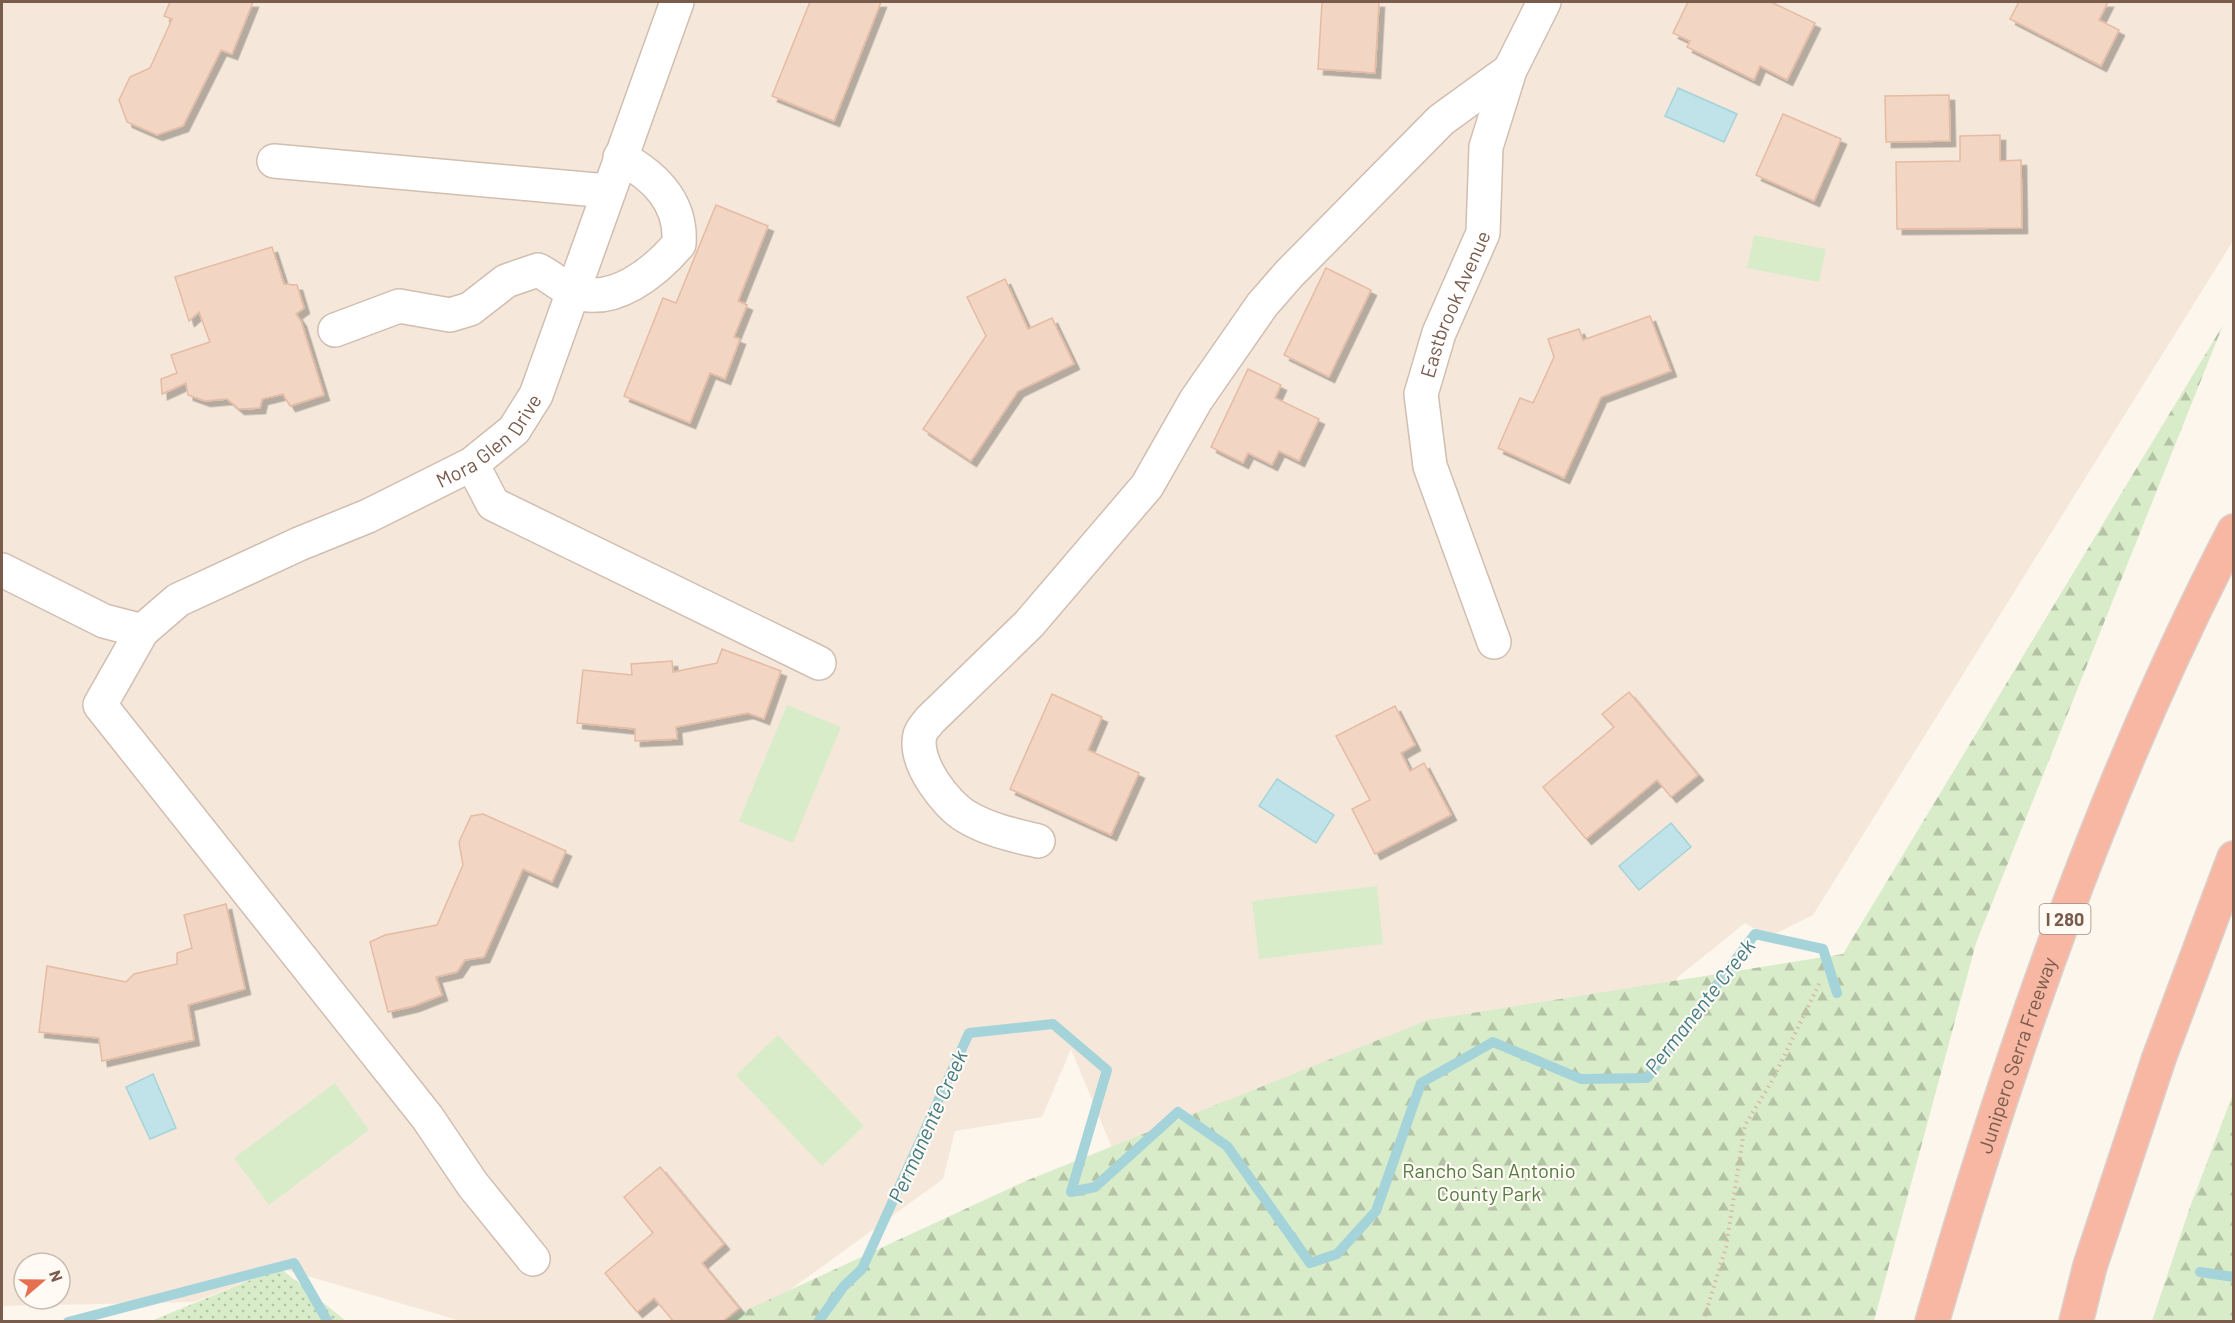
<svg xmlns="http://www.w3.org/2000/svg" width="2235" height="1323" font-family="Barlow,sans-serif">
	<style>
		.residential { fill: #f5e8da; fill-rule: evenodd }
		.grass { fill: url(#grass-dots) }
		.forest { fill: url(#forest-firs) }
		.pitch { fill: #d8ecc9 }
		.water { fill: #bfe3e8; stroke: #a5d3da; stroke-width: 1.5 }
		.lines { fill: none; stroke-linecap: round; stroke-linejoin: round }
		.stream { stroke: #a5d3da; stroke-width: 10 }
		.building { fill: #f3d5c3; stroke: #e6bba3; stroke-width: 1.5; filter: url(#shadow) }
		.minor-casing { stroke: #d1beb0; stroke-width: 36 }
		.highway-casing { stroke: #dad1cd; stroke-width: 36 }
		.path { stroke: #d9b8a5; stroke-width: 4; stroke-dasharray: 1.5 4.5; stroke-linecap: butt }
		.minor { stroke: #fff; stroke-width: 33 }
		.highway { stroke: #f7b7a3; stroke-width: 33 }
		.labels { text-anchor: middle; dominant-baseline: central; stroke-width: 4.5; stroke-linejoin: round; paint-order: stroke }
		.shield { fill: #fffaf3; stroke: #a28b7f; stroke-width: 1.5 }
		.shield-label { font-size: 18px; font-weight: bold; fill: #7a5c4d }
		.street-label { font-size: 20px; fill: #7a5c4d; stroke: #fffaf3 }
		.park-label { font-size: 20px; fill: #537a41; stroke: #fffaf3 }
		.water-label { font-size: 21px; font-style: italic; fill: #437c86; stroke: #fffaf3 }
	</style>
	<defs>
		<pattern id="grass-dots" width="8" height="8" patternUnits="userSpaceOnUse" patternTransform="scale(1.5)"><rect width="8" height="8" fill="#d8ecc9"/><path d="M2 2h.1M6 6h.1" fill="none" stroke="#b4c2a5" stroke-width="1.8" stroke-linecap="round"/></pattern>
		<pattern id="forest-firs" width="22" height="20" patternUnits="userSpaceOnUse" patternTransform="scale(1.5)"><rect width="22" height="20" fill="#d8ecc9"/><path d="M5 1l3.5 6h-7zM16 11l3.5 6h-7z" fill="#b4c2a5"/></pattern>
		<filter id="shadow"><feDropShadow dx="5.5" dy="5.5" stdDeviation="0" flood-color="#0004"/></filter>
	</defs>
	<rect width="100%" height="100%" fill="#fdf6ec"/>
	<path class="residential" d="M 2,2 L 2233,2 L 2233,241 L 1813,915 L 1769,937 L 1745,923 L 1678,977 L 1641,1044 L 1128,1187 L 1071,1049 L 1042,1117 L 955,1131 L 943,1179 L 747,1321 L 461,1321 L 280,1268 L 194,1302 L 2,1306 ZM 24,1263 L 60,1263 L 60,1299 L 24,1299 Z"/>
	<polygon class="grass" points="280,1268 346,1321 151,1321"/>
	<g class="forest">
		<polygon points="2223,325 1976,943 1874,1321 723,1321 1028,1180 1428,1020 1843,954"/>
		<polygon points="2233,1094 2233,1321 2152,1321 2190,1207"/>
	</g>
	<g class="pitch">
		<polygon points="1754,235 1826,249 1819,282 1747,268"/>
		<polygon points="787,705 841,727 793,843 739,821"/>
		<polygon points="1377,886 1383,944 1259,959 1252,901"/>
		<polygon points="778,1035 864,1126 822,1166 736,1075"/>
		<polygon points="335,1083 369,1130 269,1205 234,1158"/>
	</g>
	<g class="water">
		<polygon points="1678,88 1737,114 1724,142 1665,116"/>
		<polygon points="1277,779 1334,815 1316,843 1259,806"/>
		<polygon points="1671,823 1691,847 1639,890 1619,866"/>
		<polygon points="153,1074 176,1128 150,1139 126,1087"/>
	</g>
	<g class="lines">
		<g class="stream">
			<polyline points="2200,1272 2234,1277"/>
			<polyline points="68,1322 294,1263 328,1322"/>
			<polyline points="818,1322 844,1286 862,1269 969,1033 1053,1024 1107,1070 1071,1192 1095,1187 1178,1112 1227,1146 1310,1263 1337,1254 1376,1211 1421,1083 1493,1042 1581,1079 1647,1078 1755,934 1823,949 1837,993"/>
		</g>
	</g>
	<g class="building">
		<polygon points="170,2 253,2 232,54 221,50 183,126 157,135 127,122 119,100 130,77 150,68 172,19 164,16"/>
		<polygon points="810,2 881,2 834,121 772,96"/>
		<polygon points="1322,2 1379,2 1375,73 1318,69"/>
		<polygon points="1688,2 1771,2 1815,23 1787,80 1760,66 1754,80 1687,47 1690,41 1673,33"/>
		<polygon points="2019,2 2108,2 2099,20 2119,30 2101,66 2010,19"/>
		<polygon points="1949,95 1950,141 1886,142 1885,96"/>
		<polygon points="1783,114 1841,139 1814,201 1756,175"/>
		<polygon points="2000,135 2000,161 2021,160 2022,228 1897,229 1896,162 1960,161 1960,136"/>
		<polygon points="716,205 768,226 738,301 747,305 734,337 740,339 725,379 710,373 690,423 624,396 663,298 676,303"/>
		<polygon points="272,247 284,284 297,285 304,308 296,314 301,321 324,395 290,406 283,394 262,399 260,408 239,409 227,399 205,401 188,395 186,383 162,394 161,379 177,373 171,355 210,342 199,312 189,321 175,277"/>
		<polygon points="1326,268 1371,290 1329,377 1284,355"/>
		<polygon points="1005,279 1028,329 1052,318 1074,364 1018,391 971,461 923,429 986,336 967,297"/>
		<polygon points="1650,316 1671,371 1601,397 1564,478 1498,448 1520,398 1533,403 1554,357 1548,339 1579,329 1583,340"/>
		<polygon points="1248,369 1281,385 1275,398 1319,419 1299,461 1279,451 1272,465 1248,453 1243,463 1211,447"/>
		<polygon points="722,649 781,671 764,719 748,713 676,727 677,739 635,741 635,729 577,723 583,670 632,675 631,664 672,661 673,672 717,663"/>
		<polygon points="1629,692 1698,775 1671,797 1657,780 1586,839 1543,787 1614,727 1602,714"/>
		<polygon points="1052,694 1102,717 1088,750 1139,773 1111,835 1010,789"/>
		<polygon points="1395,706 1415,745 1401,753 1410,771 1424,763 1451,815 1375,854 1352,809 1370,800 1336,736"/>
		<polygon points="483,814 566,851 552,882 523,869 484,957 465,960 457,972 436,977 442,995 414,1006 388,1012 370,942 385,935 437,925 463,865 459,842 471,816"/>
		<polygon points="226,904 245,989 188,1005 194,1040 102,1061 99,1038 39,1032 47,966 126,982 134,974 177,964 177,953 192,948 184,915"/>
		<polygon points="660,1167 724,1244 702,1263 739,1308 722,1322 674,1322 654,1298 637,1312 605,1273 653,1233 624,1197"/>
	</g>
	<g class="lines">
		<defs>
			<g id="minor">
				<polyline points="274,161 608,191"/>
				<path d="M 335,330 L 399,306 L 450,315 L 470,309 L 506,281 L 538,270 C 550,276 562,287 574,292 C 614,306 655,272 679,244 C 682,202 655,176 620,157"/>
				<polyline points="472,464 493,504 819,663"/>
				<polyline points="2,570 104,621 142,631"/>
				<path id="s1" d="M 1494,642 L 1430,466 L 1421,394 L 1439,333 L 1483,233 L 1486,147 L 1510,70 L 1544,2"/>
				<path d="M 1038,841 C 1013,835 989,830 967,817 C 946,805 913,762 920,735 C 921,730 927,724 930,720 L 1029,624 L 1147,486 L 1196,400 L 1262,305 L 1289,274 L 1441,120 L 1510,70"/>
				<path id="s2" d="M 533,1259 L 473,1185 L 427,1117 L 100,705 L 142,631 L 178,600 L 299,544 L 368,516 L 472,464 L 514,430 L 536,395 L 677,2"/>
			</g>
			<g id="highway">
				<path id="s3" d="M 1932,1322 C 2011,1051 2104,781 2234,531"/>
				<polyline points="2076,1322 2090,1266 2159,1058 2234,858"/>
			</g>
		</defs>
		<use href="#minor" class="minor-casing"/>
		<use href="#highway" class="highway-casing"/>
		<polyline class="path" points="1703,1322 1726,1247 1745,1125 1771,1083 1821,980"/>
		<use href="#minor" class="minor"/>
		<use href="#highway" class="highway"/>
	</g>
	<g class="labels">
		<rect class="shield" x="2039.5" y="904" width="51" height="30" rx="4.5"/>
		<g class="shield-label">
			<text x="2065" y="919">I 280</text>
		</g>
		<g class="street-label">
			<text stroke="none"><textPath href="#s1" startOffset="356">Eastbrook Avenue</textPath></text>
			<text stroke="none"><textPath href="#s2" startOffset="1188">Mora Glen Drive</textPath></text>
			<text stroke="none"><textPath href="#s3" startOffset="280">Junipero Serra Freeway</textPath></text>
		</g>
		<g class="park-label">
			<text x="1489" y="1170">Rancho San Antonio<tspan x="1489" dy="23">County Park</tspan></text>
		</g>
		<g class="water-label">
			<text transform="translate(1699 1006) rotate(-52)">Permanente Creek</text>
			<text transform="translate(927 1126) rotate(-66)">Permanente Creek</text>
		</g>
	</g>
	<rect width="2235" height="1323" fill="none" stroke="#7a5c4d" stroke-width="6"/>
	<g transform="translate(42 1281) rotate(70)"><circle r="28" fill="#fffaf3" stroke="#cabbb1" stroke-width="1.5"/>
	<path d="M0-4.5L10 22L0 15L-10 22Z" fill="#e76f51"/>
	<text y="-9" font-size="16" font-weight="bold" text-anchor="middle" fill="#7a5c4d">N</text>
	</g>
</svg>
